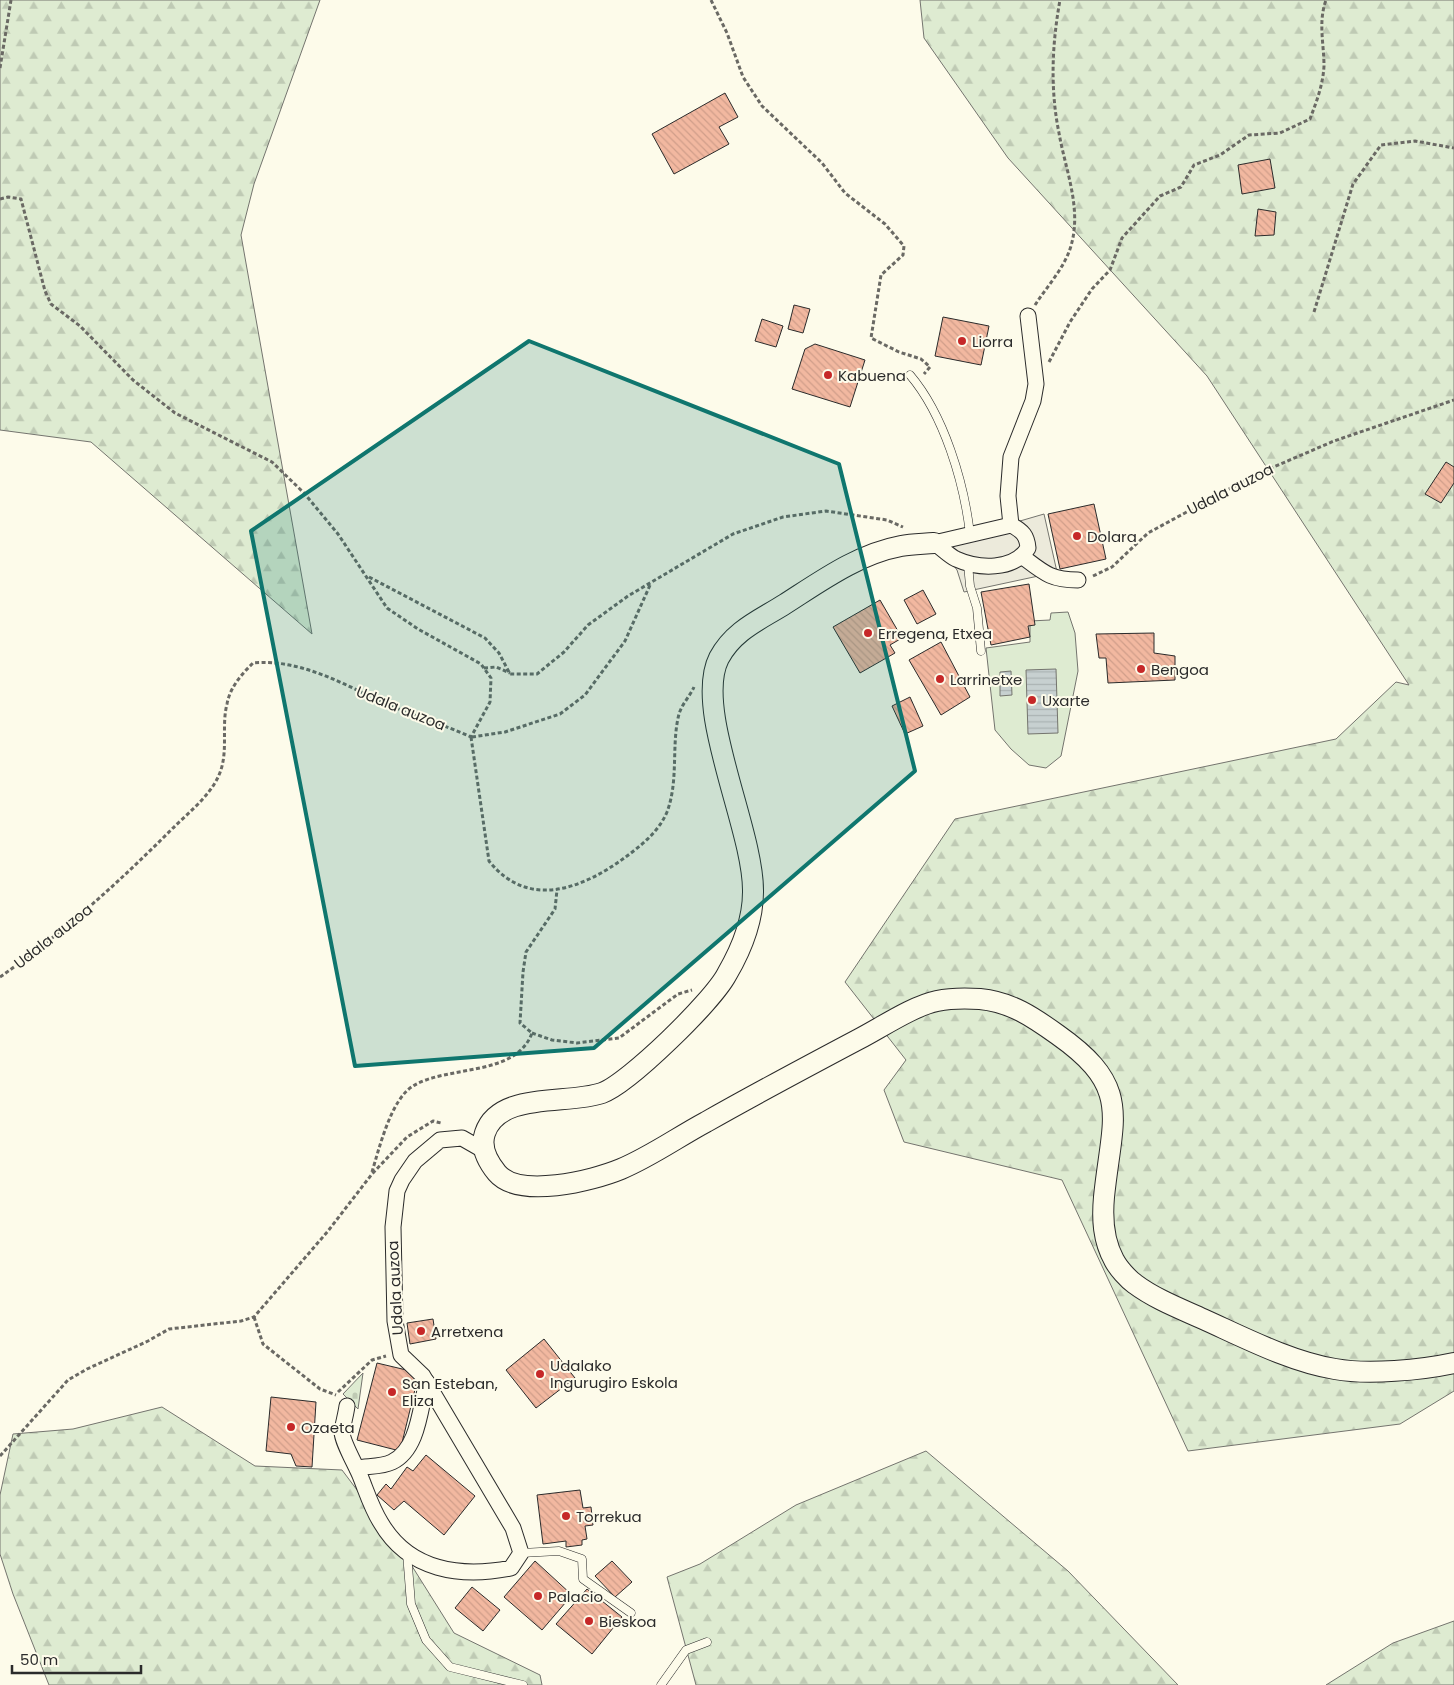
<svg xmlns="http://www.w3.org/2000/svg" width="1454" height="1685" font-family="Poppins,sans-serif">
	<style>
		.forest { fill: url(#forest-firs); stroke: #74746e }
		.cemetery { fill: url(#cemetery-stones); stroke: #74746e }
		.garden { fill: #deebd1; stroke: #74746e }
		.parking { fill: #eceadb; stroke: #74746e }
		.water { fill: url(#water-rules); stroke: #74746e }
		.building { fill: url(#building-back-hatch); stroke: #2b2b2b }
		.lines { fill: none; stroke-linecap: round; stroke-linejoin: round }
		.service-casing { stroke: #2b2b2b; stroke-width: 9 }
		.minor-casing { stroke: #2b2b2b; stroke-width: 17 }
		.tertiary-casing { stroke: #2b2b2b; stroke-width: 22 }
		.path { stroke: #6a6964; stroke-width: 3; stroke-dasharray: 4 2.5; stroke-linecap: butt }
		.service { stroke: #fdfbea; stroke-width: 8 }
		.minor { stroke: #fdfbea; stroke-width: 15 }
		.tertiary { stroke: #fdfbea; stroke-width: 20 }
		.marked { fill: #0f766e; fill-opacity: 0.2; stroke: #0f766e; stroke-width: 4; stroke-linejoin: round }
		.poi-dot { fill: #c62828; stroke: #fdfbea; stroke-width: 2 }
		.labels { text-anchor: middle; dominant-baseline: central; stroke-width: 4; stroke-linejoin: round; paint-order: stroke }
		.poi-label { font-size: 15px; fill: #2b2b2b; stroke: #fdfbea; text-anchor: start }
		.street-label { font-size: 15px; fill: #2b2b2b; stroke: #fdfbea }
	</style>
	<defs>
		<pattern id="forest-firs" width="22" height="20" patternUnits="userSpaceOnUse" patternTransform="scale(1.25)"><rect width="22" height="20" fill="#deebd1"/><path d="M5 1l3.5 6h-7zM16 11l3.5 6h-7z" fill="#bfcab4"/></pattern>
		<pattern id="cemetery-stones" width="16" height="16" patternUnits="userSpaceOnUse" patternTransform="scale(1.25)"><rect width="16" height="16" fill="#deebd1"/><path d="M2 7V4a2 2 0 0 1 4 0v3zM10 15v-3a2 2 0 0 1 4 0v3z" fill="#bfcab4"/></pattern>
		<pattern id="water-rules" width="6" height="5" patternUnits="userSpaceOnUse" patternTransform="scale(1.25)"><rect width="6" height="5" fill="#c7d0d0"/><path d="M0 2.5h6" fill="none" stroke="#abb3b3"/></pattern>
		<pattern id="building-back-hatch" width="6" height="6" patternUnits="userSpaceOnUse" patternTransform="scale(1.25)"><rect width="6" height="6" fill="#f2b8a0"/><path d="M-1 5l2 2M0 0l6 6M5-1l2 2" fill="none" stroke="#d09e8a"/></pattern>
	</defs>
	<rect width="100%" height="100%" fill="#fdfbea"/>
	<g class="forest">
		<polygon points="0,0 320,0 254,184 241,235 312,634 91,442 0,430"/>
		<polygon points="920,0 1454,0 1454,1391 1400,1424 1188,1451 1062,1180 904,1142 884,1090 906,1060 845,982 955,819 1336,739 1396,682 1409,685 1207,376 1008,158 924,38"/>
		<polygon points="162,1407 255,1466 342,1470 400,1547 454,1633 540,1675 542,1685 49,1685 13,1594 0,1554 0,1495 13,1434 73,1429"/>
		<polygon points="926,1451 1068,1571 1178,1685 696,1685 667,1577 700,1564 796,1505"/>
		<polygon points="1454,1621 1454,1685 1326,1685 1393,1643"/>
	</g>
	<polygon class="cemetery" points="363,1373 358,1409 343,1394"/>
	<polygon class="garden" points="1068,612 1075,633 1078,671 1061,756 1046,768 1029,765 1011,749 995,730 986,648 1030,642 1030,621 1050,620 1051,613"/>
	<polygon class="parking" points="1044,514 1057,572 964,592 957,570 946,556 946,537 1020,521"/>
	<g class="water">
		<polygon points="1056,669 1058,733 1028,734 1026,670"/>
		<polygon points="1011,671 1012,695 1000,696 1000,672"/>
	</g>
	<g class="building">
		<polygon points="725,93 738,117 719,127 729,144 674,174 652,134"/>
		<polygon points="1270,159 1275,188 1242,194 1238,165"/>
		<polygon points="1258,209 1276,212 1274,235 1255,236"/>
		<polygon points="794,305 810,309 803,333 788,329"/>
		<polygon points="943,317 989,326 981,365 935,356"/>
		<polygon points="762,319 783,326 776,347 755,341"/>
		<polygon points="815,344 865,360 850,407 792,389 805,349"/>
		<polygon points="1446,462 1454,467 1454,483 1441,503 1425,494"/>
		<polygon points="1094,504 1106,559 1060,569 1048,514"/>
		<polygon points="1029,584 1035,625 1028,626 1030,637 991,645 981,592"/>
		<polygon points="923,590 936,614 917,624 904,600"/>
		<polygon points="880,600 902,638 890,645 895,653 860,673 833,627"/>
		<polygon points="1154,633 1154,653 1175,656 1175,680 1108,683 1106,658 1099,658 1096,634"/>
		<polygon points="941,642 970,697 941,715 909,660"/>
		<polygon points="910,697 923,726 905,734 892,706"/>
		<polygon points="433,1319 436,1339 410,1344 407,1323"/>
		<polygon points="544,1339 575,1378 536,1408 506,1370"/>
		<polygon points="377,1363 419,1373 400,1451 357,1440"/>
		<polygon points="271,1397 316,1402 312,1467 296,1466 291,1454 266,1451"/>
		<polygon points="426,1455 475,1496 444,1535 404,1501 394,1510 377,1495 386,1484 391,1489 407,1467 413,1471"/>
		<polygon points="580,1490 583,1508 591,1507 593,1525 585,1526 587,1539 582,1540 582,1545 566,1547 566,1541 543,1544 537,1495"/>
		<polygon points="535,1561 572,1595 542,1630 504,1597"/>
		<polygon points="612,1561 632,1582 615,1597 595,1576"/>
		<polygon points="472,1587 500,1610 483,1631 455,1608"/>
		<polygon points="587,1589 622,1617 592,1654 556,1624"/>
	</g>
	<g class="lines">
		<defs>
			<g id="service">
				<path d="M 910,375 C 944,415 964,482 970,534"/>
				<polyline points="968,564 970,586 977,608 981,651"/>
				<polyline points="407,1553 411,1604 426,1640 450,1667 523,1685"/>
				<polyline points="521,1553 559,1551 582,1559 583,1579 631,1613"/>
				<polyline points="661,1685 686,1650 707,1642"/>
			</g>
			<g id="minor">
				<path d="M 1011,525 C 1023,531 1027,536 1028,548 C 1014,571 978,569 956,559 C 948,555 941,547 934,543 Z"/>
				<polyline points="1011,525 1008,496 1011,457 1033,401 1036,384 1028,316"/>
				<path d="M 1023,557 C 1044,573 1051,580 1078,580"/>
				<path d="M 347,1406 C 346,1414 343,1424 342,1432 C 342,1442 357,1467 361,1478 C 367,1493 372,1509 381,1523 C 409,1571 461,1578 511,1568 L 521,1553 L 513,1528 L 423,1376 L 401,1355 L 395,1321 L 393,1227 L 397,1191 L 402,1180 L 415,1161 L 440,1140 L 462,1138 L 483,1150"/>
				<path d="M 357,1468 C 368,1466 382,1467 392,1462 C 419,1449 420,1407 427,1382"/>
			</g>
			<path id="tertiary" d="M 934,543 C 923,544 912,544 901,546 C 858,554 821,581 785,604 C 760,620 734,630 719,658 C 693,709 754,830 753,892 C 753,920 741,950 727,974 C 713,1001 629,1083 602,1093 C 568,1105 499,1091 485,1133 C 480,1147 488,1162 497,1173 C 519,1199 592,1181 621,1169 C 650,1157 678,1137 706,1122 C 757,1093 808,1066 859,1039 C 882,1027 913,1006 937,1001 C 951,998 966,998 980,999 C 1011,1002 1033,1017 1058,1035 C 1133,1088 1112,1117 1104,1197 C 1102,1219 1103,1240 1114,1260 C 1118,1268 1128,1279 1135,1284 C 1155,1299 1181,1309 1203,1319 C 1243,1337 1291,1362 1335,1369 C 1368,1375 1422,1370 1454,1363"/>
		</defs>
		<use href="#service" class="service-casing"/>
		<use href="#minor" class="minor-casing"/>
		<use href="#tertiary" class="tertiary-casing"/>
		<g class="path">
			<polyline points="711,0 727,33 743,77 762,106 822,163 845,193 885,224 904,246 903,255 881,275 871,338 899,352 921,359 930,367 924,374"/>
			<polyline points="0,68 11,0"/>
			<polyline points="0,199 8,197 21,199 45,291 51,304 80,326 133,380 175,413 272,462 304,493 338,534 387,608 418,629 481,664 491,678 490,702 471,737"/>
			<path d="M 1035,305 C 1048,285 1067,265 1072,242 C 1081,206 1065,168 1059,133 C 1050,89 1052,44 1060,0"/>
			<polyline points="1314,312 1353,184 1381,145 1415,141 1454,148"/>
			<path d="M 1049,362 L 1070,322 L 1092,289 L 1110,270 L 1122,238 L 1160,196 L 1181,187 L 1194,165 L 1220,155 L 1249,135 L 1280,133 L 1310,119 C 1316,103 1323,85 1324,66 C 1324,44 1318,22 1326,0"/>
			<polyline points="1093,576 1112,567 1148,533 1255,475 1334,441 1454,400"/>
			<polyline points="369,577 485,638 499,653 510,674 537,674 564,652 588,625 628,596 733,534 783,517 826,511 887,520 903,527"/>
			<polyline points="484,668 496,667 510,673"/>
			<path d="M 471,737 L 489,861 C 529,911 584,888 627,856 C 643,844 659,831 667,812 C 679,780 671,745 679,714 C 682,704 690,696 694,687"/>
			<polyline points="472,737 505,732 560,714 585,695 625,641 651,583"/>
			<path d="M 0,977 C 63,933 118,883 172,829 C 188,813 210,796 219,775 C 229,752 221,727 227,704 C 230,687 242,674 253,663 C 304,658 351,689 396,708 C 421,718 447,726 471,737"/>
			<polyline points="532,1033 552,1040 577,1043 619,1038 678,994 692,990"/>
			<path d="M 372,1172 C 379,1149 391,1099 413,1086 C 447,1065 516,1077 532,1033 L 520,1023 L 523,972 L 526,952 L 555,909 L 557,890"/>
			<polyline points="254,1317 263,1344 320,1389 336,1395"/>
			<polyline points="338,1392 372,1360 386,1356"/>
			<polyline points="0,1456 68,1380 87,1369 148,1341 169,1329 241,1321 254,1317 328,1231 372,1174 407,1137 433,1121 441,1123"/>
		</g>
		<use href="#service" class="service"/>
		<use href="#minor" class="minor"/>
		<use href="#tertiary" class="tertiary"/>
	</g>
	<path class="marked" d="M 529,341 L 839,464 L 915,771 L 594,1048 L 355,1066 L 251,531 Z"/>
	<g class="poi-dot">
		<circle cx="962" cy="341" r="5"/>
		<circle cx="828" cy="375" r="5"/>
		<circle cx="1077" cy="536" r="5"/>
		<circle cx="868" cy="633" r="5"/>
		<circle cx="1141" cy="669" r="5"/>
		<circle cx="940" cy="679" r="5"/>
		<circle cx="1032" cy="700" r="5"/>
		<circle cx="421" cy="1331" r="5"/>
		<circle cx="540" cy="1374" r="5"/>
		<circle cx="392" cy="1392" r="5"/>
		<circle cx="291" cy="1427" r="5"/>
		<circle cx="566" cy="1516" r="5"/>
		<circle cx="538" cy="1596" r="5"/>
		<circle cx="589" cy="1621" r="5"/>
	</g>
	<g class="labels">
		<g class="poi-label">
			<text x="972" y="341">Liorra</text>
			<text x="838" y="375">Kabuena</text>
			<text x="1087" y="536">Dolara</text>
			<text x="878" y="633">Erregena, Etxea</text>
			<text x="1151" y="669">Bengoa</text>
			<text x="950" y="679">Larrinetxe</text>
			<text x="1042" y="700">Uxarte</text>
			<text x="431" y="1331">Arretxena</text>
			<text x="550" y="1365">Udalako<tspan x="550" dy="17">Ingurugiro Eskola</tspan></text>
			<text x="402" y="1383">San Esteban,<tspan x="402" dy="17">Eliza</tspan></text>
			<text x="301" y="1427">Ozaeta</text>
			<text x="576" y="1516">Torrekua</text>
			<text x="548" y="1596">Palacio</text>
			<text x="599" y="1621">Bieskoa</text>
		</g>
		<g class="street-label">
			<text transform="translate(1230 489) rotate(-27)">Udala auzoa</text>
			<text transform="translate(401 708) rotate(22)">Udala auzoa</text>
			<text transform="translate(53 936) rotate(-38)">Udala auzoa</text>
			<text transform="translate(395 1288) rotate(-93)">Udala auzoa</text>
		</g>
	</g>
	<path d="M12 1665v8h129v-8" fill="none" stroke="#2b2b2b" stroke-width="2.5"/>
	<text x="20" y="1665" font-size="15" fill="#2b2b2b" stroke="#fdfbea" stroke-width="4" paint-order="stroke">50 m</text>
</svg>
